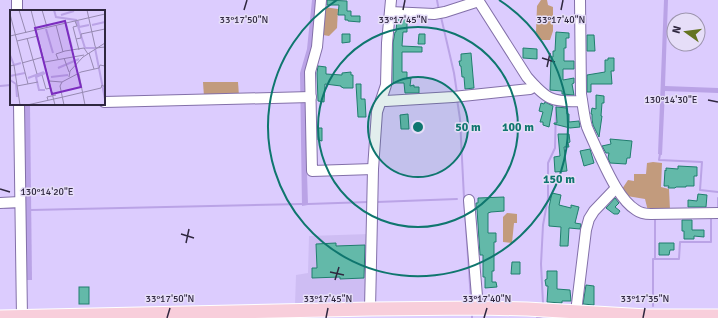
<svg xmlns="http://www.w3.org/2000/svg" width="718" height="318" font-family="Signika,sans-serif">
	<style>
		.built { fill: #cebdf3 }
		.green { fill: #c29b7d }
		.water { fill: #baa3e6 }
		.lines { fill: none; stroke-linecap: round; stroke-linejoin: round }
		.stream { stroke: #baa3e6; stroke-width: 2 }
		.building { fill: #63b9a9; stroke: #207e6e }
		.minor-casing { stroke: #8370a9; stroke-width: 12 }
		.major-casing { stroke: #fff; stroke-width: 15 }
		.minor { stroke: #fff; stroke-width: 10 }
		.major { stroke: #f8cedb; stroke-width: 13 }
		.ticks { fill: none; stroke: #2f273f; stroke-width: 1.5 }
		.ring { fill: none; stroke: #0f766e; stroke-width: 2 }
		.inset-river { fill: none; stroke: #baa3e6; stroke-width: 2 }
		.inset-road { fill: none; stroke: #978ab2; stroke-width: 1 }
		.view { fill: #7b2cbf; fill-opacity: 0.15; stroke: #7b2cbf; stroke-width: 2 }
		.inset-edge { fill: none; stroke: #2f273f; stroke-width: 2 }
		.ticks-label { font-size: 10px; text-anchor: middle; fill: #2f273f; stroke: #e6def8; stroke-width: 3; stroke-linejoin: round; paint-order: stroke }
		.centre { fill: #0f766e; stroke: #e6def8; stroke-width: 2 }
		.ring-label { font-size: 12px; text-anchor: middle; font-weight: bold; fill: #0f766e; stroke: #e6def8; stroke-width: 3; stroke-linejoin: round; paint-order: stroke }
	</style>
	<rect width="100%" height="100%" fill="#dcccfe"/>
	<polygon class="built" points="369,234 366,303 295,305 296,275 308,273 309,236"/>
	<g class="green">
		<polygon points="541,0 547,0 548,5 553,7 553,31 550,40 541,40 536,32 537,6"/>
		<polygon points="324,7 338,9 337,28 329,36 323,35"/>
		<polygon points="203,82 238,82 239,96 204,97"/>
		<polygon points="653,162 662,163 661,187 669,189 670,210 648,211 645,199 627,196 622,189 628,180 634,181 634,174 646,174 647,163"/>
		<polygon points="507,213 517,214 517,223 514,223 512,243 503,242 503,217"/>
	</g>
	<g class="water">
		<polygon points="312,0 317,0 312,50 304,74 308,205 302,206 300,73 307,49"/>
		<polygon points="664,0 668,0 665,86 718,88 718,93 665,91 662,155 658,154"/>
		<polygon points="24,104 30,104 32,280 26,280"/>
	</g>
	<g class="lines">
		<g class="stream">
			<polyline points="437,0 439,11"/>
			<polyline points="441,17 454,73 457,93"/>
			<polyline points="0,86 11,85"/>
			<polyline points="457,99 460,119 464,198 471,300"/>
			<polyline points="660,154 659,160 702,162 700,190 718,192"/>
			<polyline points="377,202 457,199"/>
			<polyline points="308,204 368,202"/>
			<polyline points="718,207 718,198"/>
			<polyline points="5,208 16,208"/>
			<polyline points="31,210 302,204"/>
			<polyline points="655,259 655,218"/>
			<polyline points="543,303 541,264 543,225 548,198 548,163 555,148 556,107"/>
			<polyline points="653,306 653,259 679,259 680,242 711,242 711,217"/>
			<polyline points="472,316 472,318"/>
			<polyline points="537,318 543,316"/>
		</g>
	</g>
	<g class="building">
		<polygon points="327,0 347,1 347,11 351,11 351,16 360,16 360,22 348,21 348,20 345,20 345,15 338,15 339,5 327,5"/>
		<polygon points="397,19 407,19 407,32 403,32 402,46 422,47 422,52 402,52 402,72 407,72 407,78 411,78 410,86 414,85 414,87 419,87 419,93 405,93 404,83 393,83 393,43 395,32 396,32"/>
		<polygon points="556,32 569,33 569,38 566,38 566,48 564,48 564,61 574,61 574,69 563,69 563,80 574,78 574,83 572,84 574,95 562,94 562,91 550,90 551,57 553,57 553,51 555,51"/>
		<polygon points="342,34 350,34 350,42 342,43"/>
		<polygon points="419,34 425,34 425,44 418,44"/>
		<polygon points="587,35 594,35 595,51 587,51"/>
		<polygon points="523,48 537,49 537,59 523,58"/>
		<polygon points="471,53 474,88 465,89 464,77 462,77 461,66 460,66 459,61 461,61 461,54"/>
		<polygon points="608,58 614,58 614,71 611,71 612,84 591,84 591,92 587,92 587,75 605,72 605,60 608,60"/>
		<polygon points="318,66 326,67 326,74 342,75 342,73 351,72 351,75 353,75 353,88 343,88 342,87 341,87 341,86 325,84 324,102 318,101 317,73"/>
		<polygon points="356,84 361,84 361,99 365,99 366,117 358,117"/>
		<polygon points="596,95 604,96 604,103 602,103 601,116 602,116 599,137 593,125 592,119 592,114 591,114 592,108 596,109"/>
		<polygon points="545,102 553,106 549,127 543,125 543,122 540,122 543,112 539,111 541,103 544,104"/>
		<polygon points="556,107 567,108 567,114 569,114 569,122 579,121 580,127 570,128 554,124 554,123 557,123"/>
		<polygon points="408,114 409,129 401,129 400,115"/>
		<polygon points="318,128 322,128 322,141 318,140"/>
		<polygon points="558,134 569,134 570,142 568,143 569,147 564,147 567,171 555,172 554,157 560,156"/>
		<polygon points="610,139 632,141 630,158 627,158 626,164 610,163 608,158 609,153 606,153 602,146 611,144"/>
		<polygon points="590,149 594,163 584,166 580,151"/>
		<polygon points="678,166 697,167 697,176 694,176 694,186 686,186 686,187 676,187 675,188 668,188 669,186 664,186 665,170 666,171 666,168 678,169"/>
		<polygon points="552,193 561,195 559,205 571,208 571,205 579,207 575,223 581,224 580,229 569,228 568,246 560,246 561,227 549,226 549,207"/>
		<polygon points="698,194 707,195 706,207 688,207 688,200 697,201"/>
		<polygon points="504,197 504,211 491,212 488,213 488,233 496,233 496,242 494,242 494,271 492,271 492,282 496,282 497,287 485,288 485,277 483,277 483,255 480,255 477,209 476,209 476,203 478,203 478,198"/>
		<polygon points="615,198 619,203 615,207 620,211 618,214 614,214 606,208"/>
		<polygon points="682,220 692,220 692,230 704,230 704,237 694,236 694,239 684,239 684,231 682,231"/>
		<polygon points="336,243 336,246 365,245 364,278 340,279 340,277 312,278 312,268 317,268 316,244"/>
		<polygon points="659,243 674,243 674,250 670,250 669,255 659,255"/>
		<polygon points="512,262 520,262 520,274 511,274"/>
		<polygon points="547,271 557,271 557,289 570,290 571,301 562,301 562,303 547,302 548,286 546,286 545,280 547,279"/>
		<polygon points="586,285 594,286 594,305 583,304"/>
		<rect x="79" y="287" width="10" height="17"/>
	</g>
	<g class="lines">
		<defs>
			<g id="minor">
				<polyline points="17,0 17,11"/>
				<polyline points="321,0 317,47 310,72 312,171 373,169"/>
				<path d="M 478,0 L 527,77 C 546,99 552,103 582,101"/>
				<path d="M 580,0 L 581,94 C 583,105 584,117 587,127 C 591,137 596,147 600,156 C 608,173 620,200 636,210 C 640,213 645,214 651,214 L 718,213"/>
				<polyline points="390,12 434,14 445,12 479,1"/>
				<polyline points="381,100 386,101 453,97 530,89 535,86"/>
				<polyline points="104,102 311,97"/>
				<polyline points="19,104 22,318"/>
				<polyline points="469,200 478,308"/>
				<polyline points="0,203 20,202"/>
				<polyline points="370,309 373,169 377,112 386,85 387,43 391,0"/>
				<polyline points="576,312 586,230 589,219 594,211 616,188"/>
			</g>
			<polyline id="major" points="0,317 370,309 478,308 527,309 647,316 718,316"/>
		</defs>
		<use href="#minor" class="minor-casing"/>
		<use href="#major" class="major-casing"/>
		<use href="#minor" class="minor"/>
		<use href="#major" class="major"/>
	</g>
	<path class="ticks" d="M 244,10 L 247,0M 403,10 L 405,0M 561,10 L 563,0M 542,58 L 555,62M 547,67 L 550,53M 708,100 L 718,102M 0,189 L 10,192M 181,234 L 194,238M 186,243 L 189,229M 330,272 L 344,275M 335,280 L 339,267M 167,318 L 170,308M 326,318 L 328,308M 484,318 L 487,308M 643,318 L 645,308"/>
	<circle cx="418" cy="127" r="50" fill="#0f766e" fill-opacity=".12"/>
	<g class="ring">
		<circle cx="418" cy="127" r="50"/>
		<circle cx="418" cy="127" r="100"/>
		<path d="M499 0A150 150 0 1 1 337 0"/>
	</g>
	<g transform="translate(10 10)">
		<rect width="95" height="95" fill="#dcccfe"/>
		<path class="inset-river" d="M 44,0 L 46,7 L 66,10 L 75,38 L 85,38 L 95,89M 51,5 L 64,1M 68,11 L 69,17 L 79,15M 56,14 L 62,38M 82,15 L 95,12M 36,19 L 43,43M 0,45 L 4,55 L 11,53M 48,58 L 69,49M 35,63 L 26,67 L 29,80 L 35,80M 0,66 L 15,63M 41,67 L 58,65M 18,68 L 34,62M 0,70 L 6,74 L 7,87"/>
		<path class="inset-road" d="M 9,0 L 16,23M 21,0 L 45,95M 32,0 L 37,17M 77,0 L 85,36 L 86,38 L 95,37M 0,4 L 18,74M 65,11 L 67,16 L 63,17 L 69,40M 46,15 L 53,42M 0,26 L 95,4M 17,28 L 27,64M 66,29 L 71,28 L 71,24 L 95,19M 7,31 L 28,26M 79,43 L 84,59M 73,47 L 95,33M 54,48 L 59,62M 48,49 L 46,44 L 55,41 L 74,38 L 78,44M 35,52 L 74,45M 12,53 L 33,47M 0,56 L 4,55 L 10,95M 69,64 L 75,95M 32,65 L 36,79 L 41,78M 59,67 L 60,61 L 73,47M 39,71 L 52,72M 7,76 L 28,72M 53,87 L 91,78 L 92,75 L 95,77M 38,90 L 37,87 L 46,85M 17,95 L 53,87M 54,95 L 50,76 L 52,72 L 71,62 L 89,58 L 90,55 L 95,56"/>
		<path class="view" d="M 55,11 L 71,77 L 42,84 L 25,18 Z"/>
		<rect width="95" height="95" class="inset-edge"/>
	</g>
	<g class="ticks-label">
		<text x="244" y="23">33°17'50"N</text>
		<text x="403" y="23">33°17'45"N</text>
		<text x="561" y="23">33°17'40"N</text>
		<text x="671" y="103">130°14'30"E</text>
		<text x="47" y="195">130°14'20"E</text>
		<text x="170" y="302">33°17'50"N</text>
		<text x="328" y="302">33°17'45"N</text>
		<text x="487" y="302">33°17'40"N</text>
		<text x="645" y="302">33°17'35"N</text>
	</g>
	<circle cx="418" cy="127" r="6" class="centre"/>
	<g class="ring-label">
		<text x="468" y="131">50 m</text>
		<text x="518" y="131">100 m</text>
		<text x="559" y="183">150 m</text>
	</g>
	<g transform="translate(686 32) rotate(284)"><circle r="19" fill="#e6def8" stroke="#9d95ae"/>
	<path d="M0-3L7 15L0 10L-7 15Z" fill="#647421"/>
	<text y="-6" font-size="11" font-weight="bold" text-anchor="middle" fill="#2f273f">N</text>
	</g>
</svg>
